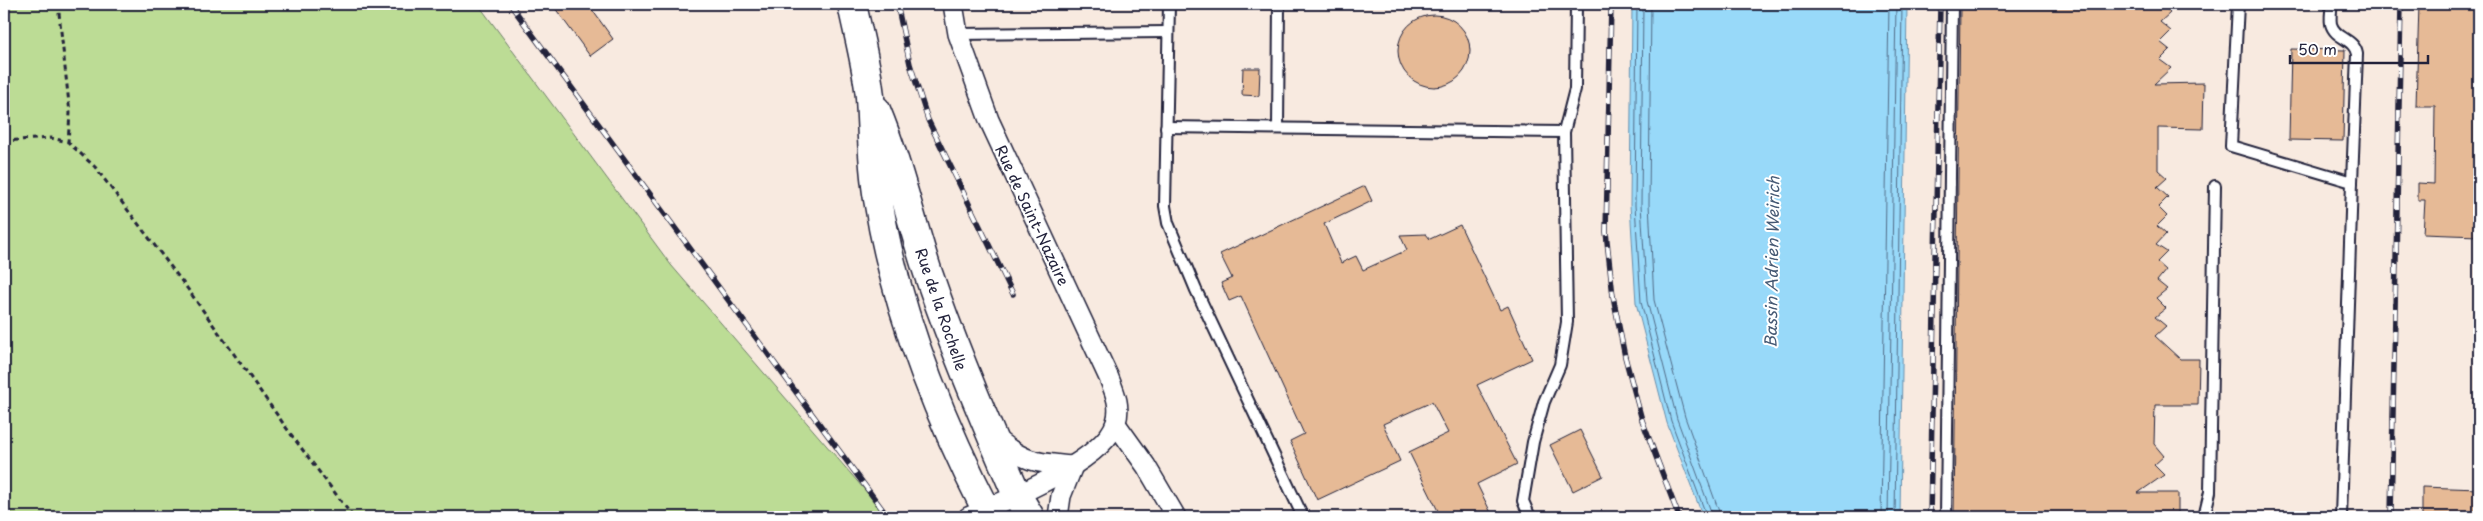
<svg xmlns="http://www.w3.org/2000/svg" width="2483" height="521" font-family="'Playpen Sans',sans-serif">
	<style>
		.built { fill: #f8eae0 }
		.green { fill: #bcdc95; stroke: #6f7f68 }
		.water { fill: #98d9f9; stroke: #6990ad }
		.lines { fill: none; stroke-linecap: round; stroke-linejoin: round }
		.shore { stroke: #516b87; stroke-width: 1 }
		.building { fill: #e6ba96; stroke: #22223b }
		.lane-casing { stroke: #22223b; stroke-width: 14 }
		.street-casing { stroke: #22223b; stroke-width: 22 }
		.secondary-casing { stroke: #22223b; stroke-width: 31 }
		.path { stroke: #22223b; stroke-width: 3; stroke-dasharray: 5 4; stroke-linecap: butt }
		.lane { stroke: #fff; stroke-width: 10 }
		.street { stroke: #fff; stroke-width: 19 }
		.secondary { stroke: #fff; stroke-width: 28 }
		.rail-casing { stroke: #22223b; stroke-width: 5.5 }
		.rail { stroke: #fff; stroke-width: 4; stroke-dasharray: 11; stroke-linecap: butt }
		.labels { text-anchor: middle; dominant-baseline: central; stroke-width: 4; stroke-linejoin: round; paint-order: stroke }
		.street-label { font-size: 15px; fill: #22223b; stroke: #fff }
		.water-label { font-size: 16px; font-style: italic; fill: #455974; stroke: #fff }
	</style>
	<rect width="100%" height="100%" fill="#fff"/>
	<filter id="ink" filterUnits="userSpaceOnUse"><feTurbulence type="fractalNoise" baseFrequency=".02" numOctaves="2"/><feDisplacementMap in="SourceGraphic" scale="10" xChannelSelector="R" yChannelSelector="G"/><feConvolveMatrix kernelMatrix="1 2 1 2 8 2 1 2 1" color-interpolation-filters="sRGB"/></filter>
	<g filter="url(#ink)">
		<polygon class="built" points="478,4 2479,4 2479,517 888,517 671,265"/>
		<polygon class="green" points="4,4 478,4 671,265 888,517 4,517"/>
		<polygon class="water" points="1632,4 1907,4 1900,517 1703,517 1667,423 1636,303 1630,205"/>
		<g class="lines">
			<g class="shore">
				<polyline points="1637,4 1635,205 1641,302 1671,421 1707,517"/>
				<polyline points="1643,4 1641,205 1647,301 1677,419 1713,517"/>
				<polyline points="1651,4 1649,204 1654,300 1685,417 1721,517"/>
				<polyline points="1881,517 1889,4"/>
				<polyline points="1888,517 1896,4"/>
				<polyline points="1895,517 1902,4"/>
			</g>
		</g>
		<g class="building">
			<polygon points="552,4 588,4 613,39 590,56"/>
			<polygon points="1960,4 2162,4 2170,13 2160,22 2171,31 2160,42 2170,50 2160,60 2171,68 2154,84 2204,83 2203,129 2158,128 2158,170 2167,178 2157,187 2168,197 2158,207 2167,216 2157,226 2166,234 2156,245 2167,252 2157,262 2166,270 2157,281 2167,289 2156,298 2166,308 2155,317 2166,326 2155,336 2180,359 2199,359 2198,405 2155,405 2154,444 2164,456 2154,465 2164,475 2138,493 2178,493 2178,517 2026,515 2026,517 1968,517 1968,515 1954,515"/>
			<polygon points="2419,4 2479,4 2479,108 2476,108 2475,184 2479,184 2479,236 2423,234 2425,200 2418,200 2418,183 2434,184 2435,106 2416,106"/>
			<circle cx="1434" cy="51" r="36"/>
			<polygon points="2291,49 2345,50 2343,141 2289,140"/>
			<polygon points="1243,68 1260,68 1259,96 1242,95"/>
			<polygon points="1365,186 1372,201 1324,224 1341,263 1356,256 1363,270 1407,250 1400,235 1426,234 1430,239 1460,225 1500,310 1508,306 1532,359 1477,385 1517,464 1477,484 1493,517 1441,517 1409,452 1448,433 1432,402 1383,424 1400,461 1317,500 1290,441 1304,434 1241,296 1229,301 1221,283 1232,278 1220,254"/>
			<polygon points="1580,430 1603,476 1573,491 1550,445"/>
			<polygon points="2422,487 2479,489 2479,517 2422,517"/>
		</g>
		<g class="lines">
			<defs>
				<g id="lane">
					<polyline points="1169,4 1165,206 1168,223 1196,290 1303,517"/>
					<polyline points="2238,4 2231,146 2352,182 2341,517"/>
					<path d="M 2332,4 C 2331,10 2330,18 2331,24 C 2335,39 2354,38 2357,54 L 2352,182"/>
					<polyline points="958,34 1168,32"/>
					<polyline points="1166,127 1564,132"/>
					<polyline points="1278,128 1279,4"/>
					<polyline points="1530,517 1523,501 1533,442 1544,402 1560,365 1567,322 1564,132 1575,89 1576,4"/>
					<polyline points="1946,517 1952,4"/>
					<polyline points="2204,517 2210,492 2215,186"/>
				</g>
				<g id="street">
					<path d="M 953,4 L 958,34 L 989,120 L 1109,378 C 1115,393 1121,406 1116,422 C 1105,461 1004,501 968,517"/>
					<polyline points="1116,424 1146,466 1176,517"/>
					<path d="M 994,437 C 1023,462 1036,463 1073,466"/>
					<polyline points="1058,517 1061,496 1073,466"/>
				</g>
				<g id="secondary">
					<path d="M 852,4 C 858,34 867,66 870,97 C 872,132 872,165 878,199 C 895,308 940,420 990,517"/>
					<path d="M 876,110 C 898,163 910,218 928,273 C 954,349 985,422 1017,495 L 1030,517"/>
				</g>
			</defs>
			<use href="#lane" class="lane-casing"/>
			<use href="#street" class="street-casing"/>
			<use href="#secondary" class="secondary-casing"/>
			<g class="path">
				<polyline points="58,4 70,113 68,142"/>
				<polyline points="4,141 51,138 68,142 95,167 187,288 290,433 353,517"/>
			</g>
			<use href="#lane" class="lane"/>
			<use href="#street" class="street"/>
			<use href="#secondary" class="secondary"/>
			<defs>
				<g id="rail">
					<polyline points="510,4 888,517"/>
					<polyline points="897,4 910,64 928,120 1013,294"/>
					<polyline points="1611,4 1606,232 1613,296 1625,357 1642,420 1679,517"/>
					<polyline points="1930,517 1940,4"/>
					<polyline points="1958,517 1958,515"/>
					<polyline points="2391,517 2401,4"/>
				</g>
			</defs>
			<use href="#rail" class="rail-casing"/>
			<use href="#rail" class="rail"/>
		</g>
	</g>
	<g class="labels">
		<g class="street-label">
			<text transform="translate(1033 215) rotate(65)">Rue de Saint-Nazaire</text>
			<text transform="translate(942 309) rotate(71)">Rue de la Rochelle</text>
		</g>
		<g class="water-label">
			<text transform="translate(1771 262) rotate(-89)">Bassin Adrien Weirich</text>
		</g>
	</g>
	<rect width="2483" height="521" fill="none" stroke="#fff" stroke-width="20"/>
	<rect x="10" y="10" width="2463" height="501" fill="none" stroke="#22223b" stroke-width="2" filter="url(#ink)"/>
	<path d="M2290 55v8h138v-8" fill="none" stroke="#22223b" stroke-width="2.5"/>
	<text x="2298" y="55" font-size="15" fill="#22223b" stroke="#ffffff" stroke-width="4" paint-order="stroke">50 m</text>
</svg>
